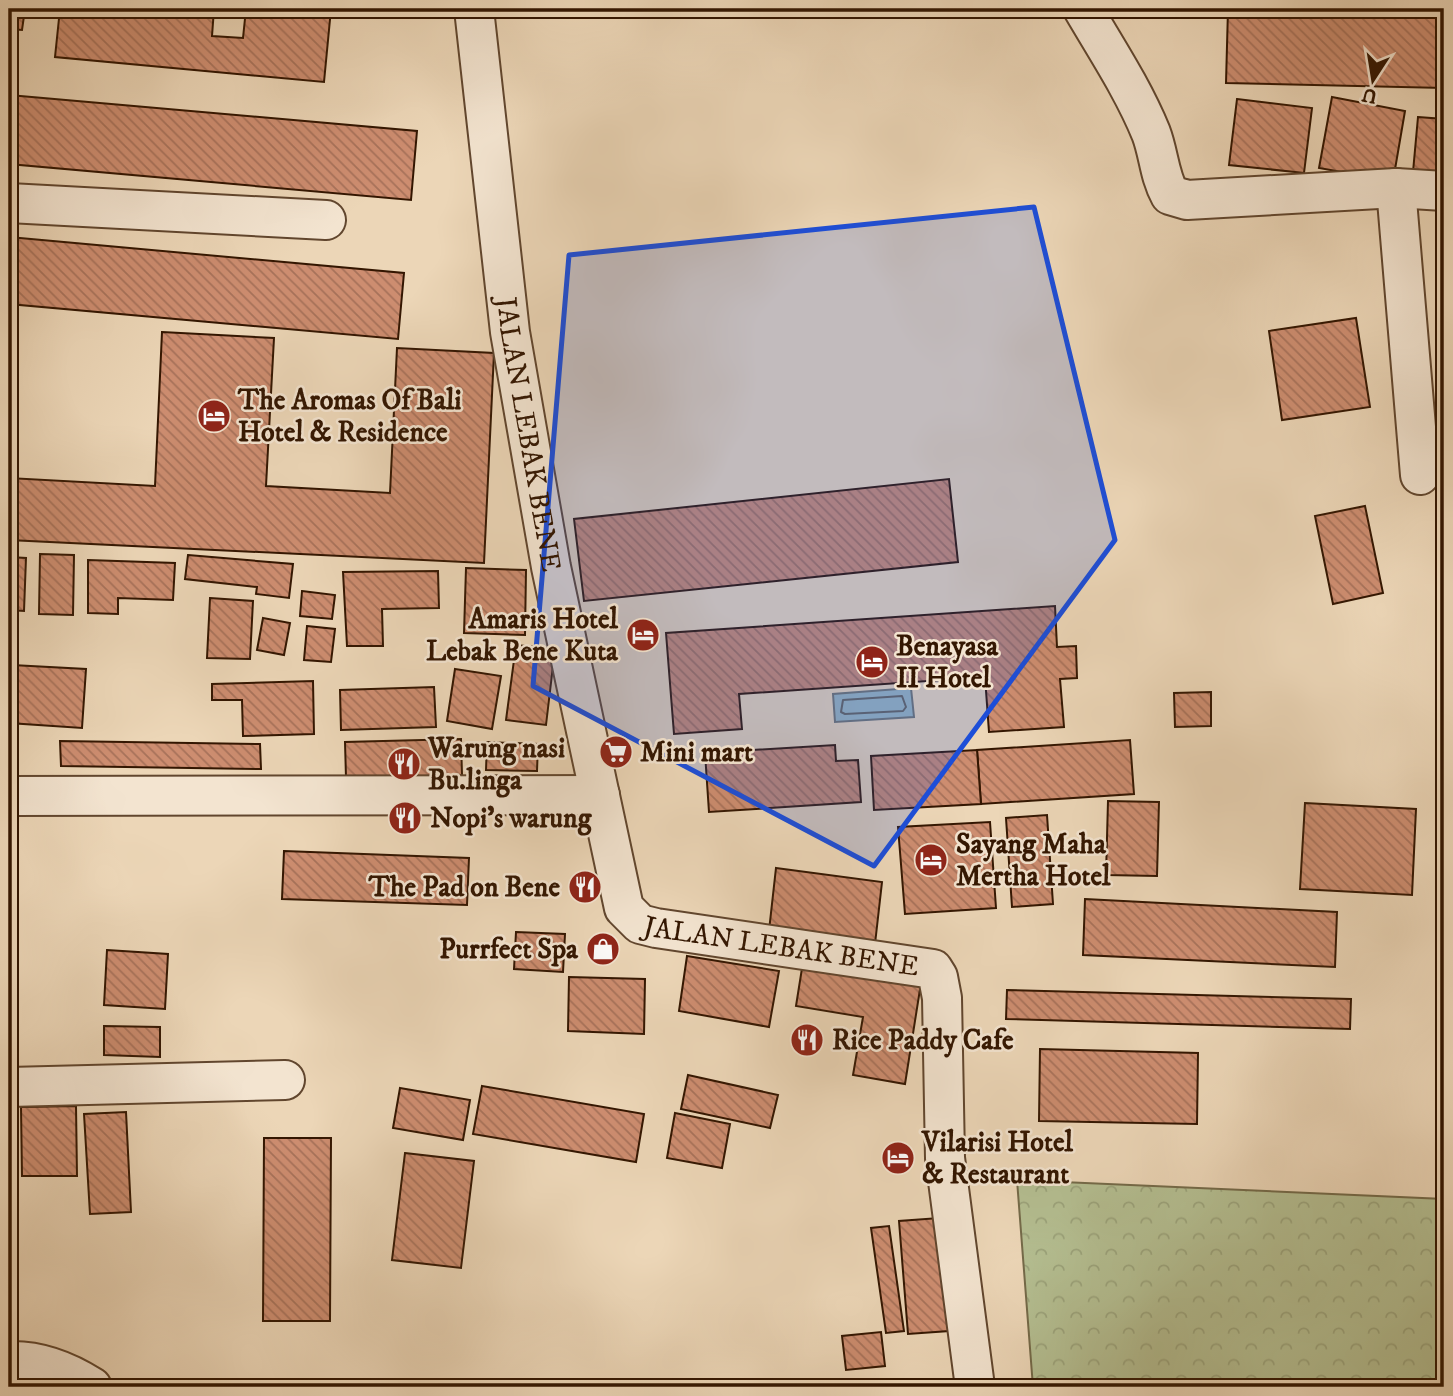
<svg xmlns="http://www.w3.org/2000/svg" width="1453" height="1396" font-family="'IM FELL DW Pica',serif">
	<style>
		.forest { fill: url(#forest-crowns); stroke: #746a49; stroke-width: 2 }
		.water { fill: #9db6b9; stroke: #73766f; stroke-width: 2 }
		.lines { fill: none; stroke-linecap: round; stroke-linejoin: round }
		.shore { stroke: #68665d; stroke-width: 2 }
		.building { fill: url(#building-back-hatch); stroke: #331601; stroke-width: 2 }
		.minor-casing { stroke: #61462e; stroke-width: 42 }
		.minor { stroke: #f3e4d0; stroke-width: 38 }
		.marked { fill: #1d4ed8; fill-opacity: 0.2; stroke: #1d4ed8; stroke-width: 5; stroke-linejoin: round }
		.labels { text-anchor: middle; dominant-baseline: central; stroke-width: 5; stroke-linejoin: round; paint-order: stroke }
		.poi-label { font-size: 28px; font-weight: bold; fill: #331601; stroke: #f3e4d0; text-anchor: start }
		.street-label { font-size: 28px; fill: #331601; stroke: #f3e4d0 }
	</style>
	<defs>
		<pattern id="forest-crowns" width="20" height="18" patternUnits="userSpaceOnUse" patternTransform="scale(1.75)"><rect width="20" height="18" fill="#b4be91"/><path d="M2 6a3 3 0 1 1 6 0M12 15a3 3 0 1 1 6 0" fill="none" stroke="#9ba37b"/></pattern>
		<pattern id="building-back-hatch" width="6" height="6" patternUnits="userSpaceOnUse" patternTransform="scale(1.75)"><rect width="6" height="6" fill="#cd8d70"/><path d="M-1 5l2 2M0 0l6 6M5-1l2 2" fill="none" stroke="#a7725a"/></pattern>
	</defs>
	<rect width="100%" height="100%" fill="#ecd6b7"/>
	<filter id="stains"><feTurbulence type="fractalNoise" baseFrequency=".00286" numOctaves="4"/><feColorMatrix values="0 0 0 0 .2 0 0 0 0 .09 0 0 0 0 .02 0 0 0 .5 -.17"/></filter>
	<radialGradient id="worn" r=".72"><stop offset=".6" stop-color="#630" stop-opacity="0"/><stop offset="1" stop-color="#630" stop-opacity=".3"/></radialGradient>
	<polygon class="forest" points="1017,1180 1444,1199 1444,1387 1033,1387"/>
	<polygon class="water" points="911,688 914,717 835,722 833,694"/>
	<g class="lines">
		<polygon class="shore" points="902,696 906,707 903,711 845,714 841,712 843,700"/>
	</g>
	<g class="building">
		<polygon points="9,9 25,9 22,30 9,29"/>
		<polygon points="60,9 214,9 212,36 243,38 246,9 331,9 324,82 55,57"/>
		<polygon points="1228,9 1444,9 1444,88 1226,83"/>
		<polygon points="9,95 417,131 411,200 9,164"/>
		<polygon points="1332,97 1405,111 1393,181 1319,168"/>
		<polygon points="1237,99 1312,108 1304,173 1229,165"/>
		<polygon points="1418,117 1444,119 1444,186 1412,183"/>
		<polygon points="9,237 404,273 398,339 9,304"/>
		<polygon points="1356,318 1370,407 1282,420 1269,331"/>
		<polygon points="162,332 274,338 266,486 390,493 397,348 494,353 484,563 9,540 9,478 155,486"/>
		<polygon points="949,479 958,562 584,601 574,519"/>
		<polygon points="1365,506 1383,593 1333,604 1315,516"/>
		<polygon points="40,554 74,555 73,615 39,614"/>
		<polygon points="188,555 293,564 289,598 256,594 257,587 185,579"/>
		<polygon points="9,557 26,558 24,611 9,610"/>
		<polygon points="88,560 175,563 173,600 118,598 118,614 88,613"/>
		<polygon points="466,568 526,570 525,635 464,633"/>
		<polygon points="438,571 439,608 382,609 383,646 347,646 343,572"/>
		<polygon points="302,591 335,595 332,619 300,616"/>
		<polygon points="210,598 253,601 250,659 207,658"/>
		<polygon points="1055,606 1057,647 1076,646 1077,678 1060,679 1064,727 989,732 985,677 739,694 742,729 674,734 666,633"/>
		<polygon points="263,618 290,623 284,655 257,650"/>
		<polygon points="307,626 335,629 331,662 304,660"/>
		<polygon points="516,645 555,649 546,725 506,720"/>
		<polygon points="12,665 86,669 82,728 9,723"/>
		<polygon points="455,669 501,676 492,729 447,721"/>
		<polygon points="313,681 314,734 243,736 242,700 212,700 212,684"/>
		<polygon points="434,687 436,727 341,730 340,690"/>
		<polygon points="1211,692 1211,726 1175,727 1174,693"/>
		<polygon points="461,739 462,775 346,778 345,742"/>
		<polygon points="1130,740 1134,794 981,804 977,750"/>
		<polygon points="60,741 260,744 261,769 61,766"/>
		<polygon points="487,742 538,744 537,771 486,770"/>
		<polygon points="835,745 836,761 858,760 861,802 709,812 705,753"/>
		<polygon points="977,750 981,804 874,810 871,756"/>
		<polygon points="1108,801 1159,802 1157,876 1106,875"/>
		<polygon points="1305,803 1416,809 1412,895 1300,889"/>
		<polygon points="1047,815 1053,904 1012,907 1006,818"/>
		<polygon points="990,822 996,908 905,914 898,827"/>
		<polygon points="284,851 469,858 467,905 282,899"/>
		<polygon points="776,868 882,882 875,944 769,931"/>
		<polygon points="1085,899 1337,912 1335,967 1083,955"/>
		<polygon points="516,932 565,934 563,972 514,969"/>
		<polygon points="107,950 168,954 165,1009 104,1005"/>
		<polygon points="687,956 779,971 769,1027 679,1011"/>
		<polygon points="803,962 921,983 905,1084 853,1075 863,1017 796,1006"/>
		<polygon points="569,977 645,979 644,1034 568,1031"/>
		<polygon points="1007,990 1351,999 1350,1029 1006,1019"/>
		<polygon points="104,1026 160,1027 160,1057 104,1055"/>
		<polygon points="1040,1049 1198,1053 1197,1124 1039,1121"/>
		<polygon points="688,1075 778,1095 770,1128 681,1109"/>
		<polygon points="482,1086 644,1114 636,1162 473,1134"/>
		<polygon points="400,1088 470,1100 463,1140 393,1128"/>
		<polygon points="76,1106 77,1176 22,1176 21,1107"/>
		<polygon points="126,1112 131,1212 90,1214 84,1114"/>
		<polygon points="675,1113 730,1124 722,1168 667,1158"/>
		<polygon points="264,1138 331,1138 330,1321 263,1321"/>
		<polygon points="405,1153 474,1161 461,1268 392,1260"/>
		<polygon points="939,1218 949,1331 908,1334 899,1221"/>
		<polygon points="889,1226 904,1331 886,1333 871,1228"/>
		<polygon points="881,1332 885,1366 846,1370 842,1336"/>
	</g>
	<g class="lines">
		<defs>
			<g id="minor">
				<path id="s1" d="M 474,9 L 510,332 L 551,567 L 624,908 L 640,924 L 656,928 L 933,969 L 938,977 L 942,998 L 945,1158 L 975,1387"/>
				<path d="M 1083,9 C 1107,50 1133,89 1151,133 C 1159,154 1159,175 1170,195 L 1187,200 L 1396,188 L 1444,191"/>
				<polyline points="1396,188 1420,475"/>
				<polyline points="9,203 326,220"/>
				<polyline points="9,796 600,795"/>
				<polyline points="9,1087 285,1080"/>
				<path d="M 9,1361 C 39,1360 67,1371 92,1387"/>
			</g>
		</defs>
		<use href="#minor" class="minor-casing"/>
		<use href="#minor" class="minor"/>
	</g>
	<path class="marked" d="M 1034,207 L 1115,540 L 874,866 L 533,686 L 569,255 Z"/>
	<defs>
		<symbol id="hotel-disc" viewBox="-11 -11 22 22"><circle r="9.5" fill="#8f2418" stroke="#f3e4d0"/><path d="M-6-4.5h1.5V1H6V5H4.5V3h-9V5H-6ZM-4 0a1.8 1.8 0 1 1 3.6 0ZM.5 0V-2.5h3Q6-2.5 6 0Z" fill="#fff"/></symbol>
		<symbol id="supermarket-disc" viewBox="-11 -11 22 22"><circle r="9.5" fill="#8f2418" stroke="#f3e4d0"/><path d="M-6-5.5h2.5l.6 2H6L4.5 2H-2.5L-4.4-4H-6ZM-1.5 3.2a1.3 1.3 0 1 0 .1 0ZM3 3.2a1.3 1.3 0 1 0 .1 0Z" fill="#fff"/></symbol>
		<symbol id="restaurant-disc" viewBox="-11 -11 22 22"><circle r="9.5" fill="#8f2418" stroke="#f3e4d0"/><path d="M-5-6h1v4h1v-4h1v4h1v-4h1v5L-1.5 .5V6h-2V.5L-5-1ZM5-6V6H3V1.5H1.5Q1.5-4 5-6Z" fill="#fff"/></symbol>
		<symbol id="shop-disc" viewBox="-11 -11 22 22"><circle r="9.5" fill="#8f2418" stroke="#f3e4d0"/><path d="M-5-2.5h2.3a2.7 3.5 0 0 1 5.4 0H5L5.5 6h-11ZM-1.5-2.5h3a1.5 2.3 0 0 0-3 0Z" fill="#fff"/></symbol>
	</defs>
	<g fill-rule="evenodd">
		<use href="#hotel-disc" x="195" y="397" width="38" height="38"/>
		<use href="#hotel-disc" x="624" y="616" width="38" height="38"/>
		<use href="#hotel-disc" x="853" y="643" width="38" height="38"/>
		<use href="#supermarket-disc" x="597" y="733" width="38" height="38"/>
		<use href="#restaurant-disc" x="385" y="745" width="38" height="38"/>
		<use href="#restaurant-disc" x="386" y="799" width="38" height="38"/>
		<use href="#hotel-disc" x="912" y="841" width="38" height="38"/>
		<use href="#restaurant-disc" x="566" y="868" width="38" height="38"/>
		<use href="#shop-disc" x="584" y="930" width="38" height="38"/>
		<use href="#restaurant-disc" x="788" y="1021" width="38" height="38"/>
		<use href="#hotel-disc" x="879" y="1139" width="38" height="38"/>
	</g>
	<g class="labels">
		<g class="poi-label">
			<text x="238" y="400">The Aromas Of Bali<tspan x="238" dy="32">Hotel &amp; Residence</tspan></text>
			<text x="618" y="619" text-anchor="end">Amaris Hotel<tspan x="618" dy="32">Lebak Bene Kuta</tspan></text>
			<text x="896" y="646">Benayasa<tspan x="896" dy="32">II Hotel</tspan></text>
			<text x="428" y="748">Warung nasi<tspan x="428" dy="32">Bu.linga</tspan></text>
			<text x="640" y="752">Mini mart</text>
			<text x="430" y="818">Nopi's warung</text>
			<text x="956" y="844">Sayang Maha<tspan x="956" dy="32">Mertha Hotel</tspan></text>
			<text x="560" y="887" text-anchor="end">The Pad on Bene</text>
			<text x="578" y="949" text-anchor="end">Purrfect Spa</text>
			<text x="832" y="1040">Rice Paddy Cafe</text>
			<text x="922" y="1142">Vilarisi Hotel<tspan x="922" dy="32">&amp; Restaurant</tspan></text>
		</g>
		<g class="street-label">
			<text stroke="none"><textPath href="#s1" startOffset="429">JALAN LEBAK BENE</textPath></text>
			<text stroke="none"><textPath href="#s1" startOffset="1078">JALAN LEBAK BENE</textPath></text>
		</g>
	</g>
	<rect width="1453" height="1396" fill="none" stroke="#ecd6b7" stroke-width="35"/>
	<rect x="10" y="10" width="1432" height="1375" fill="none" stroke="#331601" stroke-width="3.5"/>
	<rect x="18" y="18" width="1418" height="1361" fill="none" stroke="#331601" stroke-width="2"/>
	<g transform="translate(1373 80) rotate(192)" stroke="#f3e4d0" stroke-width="5" paint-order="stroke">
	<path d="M0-5L12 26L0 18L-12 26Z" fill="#331601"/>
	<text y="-10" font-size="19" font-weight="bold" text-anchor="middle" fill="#331601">U</text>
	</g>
	<rect width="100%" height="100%" filter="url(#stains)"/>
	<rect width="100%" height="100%" fill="url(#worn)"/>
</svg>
